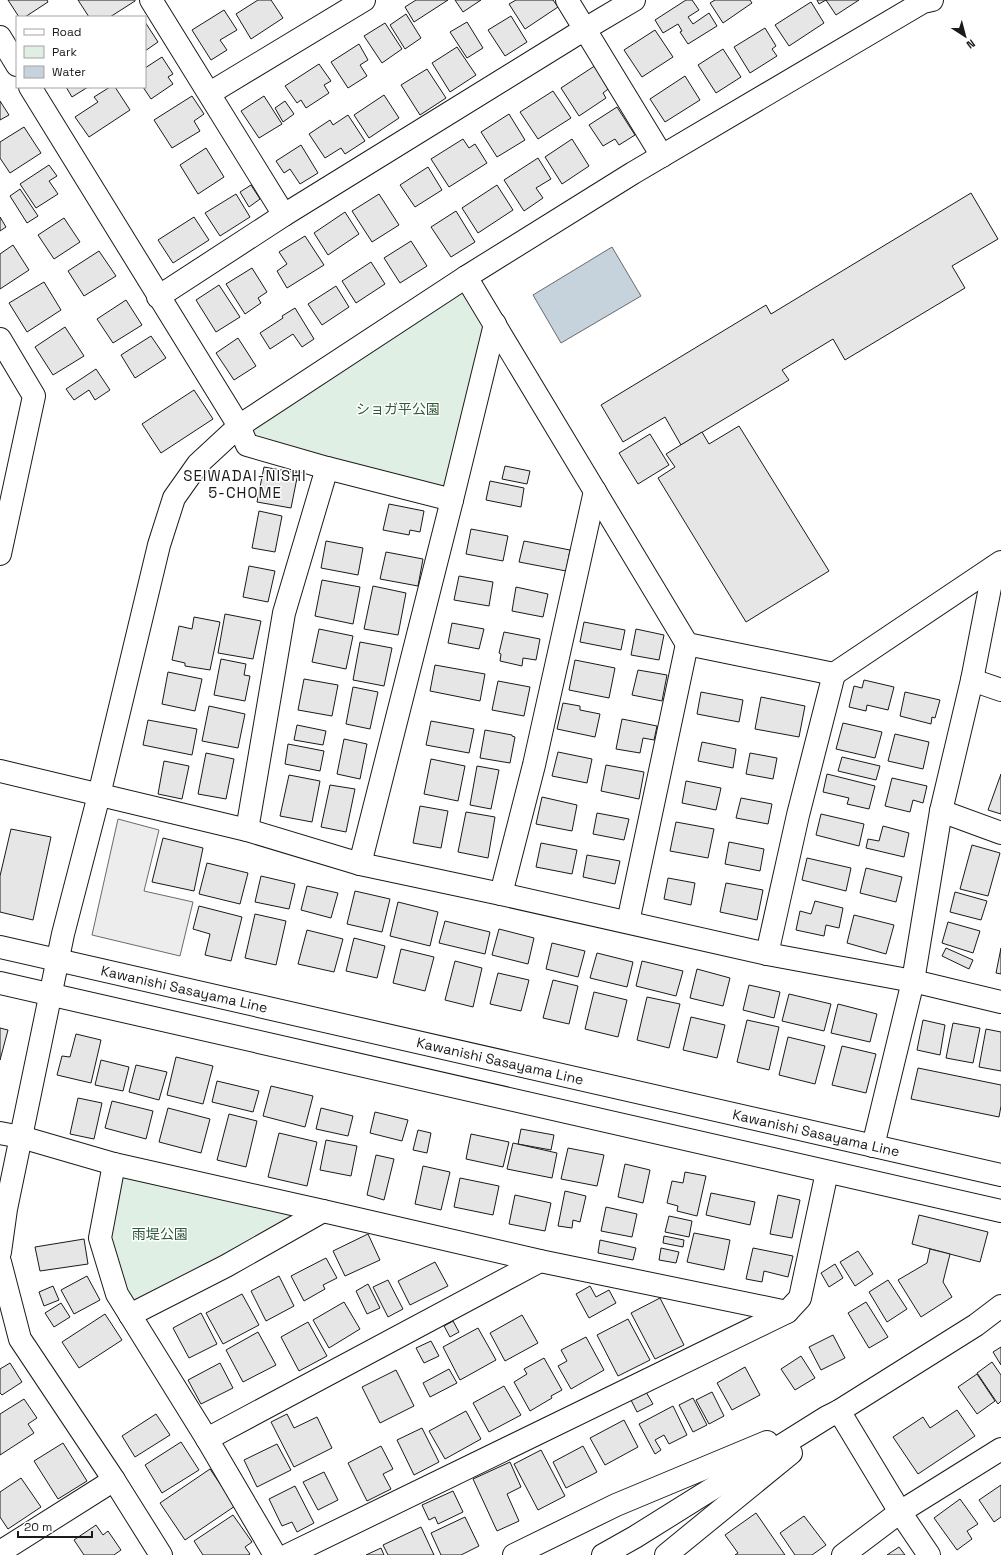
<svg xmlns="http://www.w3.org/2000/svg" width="1001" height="1555" font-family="'Space Grotesk','Noto Sans JP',sans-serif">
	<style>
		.green { fill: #e0efe3; stroke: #6a6a6a }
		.parking { fill: #ededed; stroke: #6a6a6a }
		.water { fill: #c6d2dc; stroke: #6a6a6a }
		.building { fill: #e6e6e6; stroke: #1a1a1a }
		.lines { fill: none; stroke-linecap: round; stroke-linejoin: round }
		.minor-casing { stroke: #1a1a1a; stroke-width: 24 }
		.tertiary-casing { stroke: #1a1a1a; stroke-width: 24 }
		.primary-casing { stroke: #1a1a1a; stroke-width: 24 }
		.minor { stroke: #fff; stroke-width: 22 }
		.tertiary { stroke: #fff; stroke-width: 22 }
		.primary { stroke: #fff; stroke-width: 22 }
		.labels { text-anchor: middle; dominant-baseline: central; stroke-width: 3; stroke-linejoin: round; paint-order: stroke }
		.park-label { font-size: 14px; fill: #2b5a34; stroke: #fff }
		.street-label { font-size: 14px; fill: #1a1a1a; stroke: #fff }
		.neighbourhood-label { font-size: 15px; letter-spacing: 1px; fill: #1a1a1a; stroke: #fff }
	</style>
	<rect width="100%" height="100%" fill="#fff"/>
	<g class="green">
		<polygon points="466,277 495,324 452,500 247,445 239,426"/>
		<polygon points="114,1164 323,1211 130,1315 100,1238"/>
	</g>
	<polygon class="parking" points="118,819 159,830 144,891 193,902 180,956 92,935"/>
	<polygon class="water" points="612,247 641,296 561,343 533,295"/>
	<g class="building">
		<polygon points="8,0 47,0 48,2 25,17 19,17"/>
		<polygon points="78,0 135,0 135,1 110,17 89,17"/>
		<polygon points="258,0 271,0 283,18 251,39 236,14"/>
		<polygon points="416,0 448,0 414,22 405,7"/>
		<polygon points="455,0 481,0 463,12"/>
		<polygon points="516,0 553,0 558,7 525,29 509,4"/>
		<polygon points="686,0 692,0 699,10 688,17 693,24 709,13 717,26 688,44 680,32 682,31 678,24 663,33 655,20"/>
		<polygon points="715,0 750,0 752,3 723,23 710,3"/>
		<polygon points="817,0 859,0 836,15 826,0 819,4"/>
		<polygon points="811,2 824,23 789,46 775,25"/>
		<polygon points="224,10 237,30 220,40 227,50 211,60 192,30"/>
		<polygon points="406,14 421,38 405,49 390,25"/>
		<polygon points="511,16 527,42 505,56 488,30"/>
		<polygon points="145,22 158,42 145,51"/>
		<polygon points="467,22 483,48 467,58 450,32"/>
		<polygon points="385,23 402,49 382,63 364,36"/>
		<polygon points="765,28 776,46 772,49 777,56 750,73 734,47"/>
		<polygon points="655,30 673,57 642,77 624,50"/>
		<polygon points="359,44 368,60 360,65 367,76 348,88 331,62"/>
		<polygon points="457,47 476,75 450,92 432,63"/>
		<polygon points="723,49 741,77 716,93 698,65"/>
		<polygon points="162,57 173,74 168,77 173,84 151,99 143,87 145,87 145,68"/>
		<polygon points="319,64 331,81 324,85 329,93 306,108 301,100 297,103 285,86"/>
		<polygon points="596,65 611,87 603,93 606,98 579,116 561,88"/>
		<polygon points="427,69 446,98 420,115 401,85"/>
		<polygon points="685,76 700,100 665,122 650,99"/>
		<polygon points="66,87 88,87 72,97"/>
		<polygon points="110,87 115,87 130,110 89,137 75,117 98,102 94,97"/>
		<polygon points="553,91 571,118 538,139 520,112"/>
		<polygon points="384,95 399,118 369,138 354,115"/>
		<polygon points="192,96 204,114 194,121 200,131 172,148 154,120"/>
		<polygon points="264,96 282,124 259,138 241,111"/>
		<polygon points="0,101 9,115 0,120"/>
		<polygon points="285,101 294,114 283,122 275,108"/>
		<polygon points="617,107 635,135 619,145 615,139 603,146 589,125"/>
		<polygon points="509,114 525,140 497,157 481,132"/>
		<polygon points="348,115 365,141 345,154 341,148 325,158 309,134 330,120 333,125"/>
		<polygon points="24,127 41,153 10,173 0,158 0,142"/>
		<polygon points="463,139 469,148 475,144 487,163 449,187 431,159"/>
		<polygon points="572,139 589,166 562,184 545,157"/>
		<polygon points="301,145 318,173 300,184 290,169 284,173 276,161"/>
		<polygon points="206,148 224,177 198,194 180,165"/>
		<polygon points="538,158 551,179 536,188 543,198 524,211 504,180"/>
		<polygon points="49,165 57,176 49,181 58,194 36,208 20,184"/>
		<polygon points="428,167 442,190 415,207 400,185"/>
		<polygon points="251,185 260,199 249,207 240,192"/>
		<polygon points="497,185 513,210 478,233 462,208"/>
		<polygon points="20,189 38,216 27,223 10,196"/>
		<polygon points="971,193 998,239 952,266 965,288 845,360 833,339 782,370 789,380 681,445 665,417 623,442 601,405 766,305 771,314"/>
		<polygon points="236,194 250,217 220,236 205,213"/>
		<polygon points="379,194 399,225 372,242 352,211"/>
		<polygon points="456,211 475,242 451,257 431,227"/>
		<polygon points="345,212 359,234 328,255 314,233"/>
		<polygon points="0,217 6,227 0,231"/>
		<polygon points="194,217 209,240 173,263 158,240"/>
		<polygon points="64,218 80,242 54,259 38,235"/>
		<polygon points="305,236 324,265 287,288 277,271 287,264 279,252"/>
		<polygon points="411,241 427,266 400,283 384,258"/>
		<polygon points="13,245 29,270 0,289 0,254"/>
		<polygon points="99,251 116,276 84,296 68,271"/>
		<polygon points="371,262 385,284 356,303 342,281"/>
		<polygon points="252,268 267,292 258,298 261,303 245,314 226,284"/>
		<polygon points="44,282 61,310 27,332 9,303"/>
		<polygon points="219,285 240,317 216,332 196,300"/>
		<polygon points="336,286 349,307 322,325 308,304"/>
		<polygon points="126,300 142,325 113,343 97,319"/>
		<polygon points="295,308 314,339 302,347 293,334 270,349 260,333 283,318 282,316"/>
		<polygon points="65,327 84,356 53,375 35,347"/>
		<polygon points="151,336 166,358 135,378 121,355"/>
		<polygon points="238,338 256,366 234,380 216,353"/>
		<polygon points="96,369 110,390 95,400 89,390 74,400 66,389"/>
		<polygon points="194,390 213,419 161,453 142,424"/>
		<polygon points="739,426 829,571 746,622 658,478 675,467 666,454 702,432 709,444"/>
		<polygon points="650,434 669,465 638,484 619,453"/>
		<polygon points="505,466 530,471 527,484 502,479"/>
		<polygon points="264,467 298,473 291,508 257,502"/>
		<polygon points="490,481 524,488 521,507 486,500"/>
		<polygon points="389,504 424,511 420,532 410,530 409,535 383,530"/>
		<polygon points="259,511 282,516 275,552 252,548"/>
		<polygon points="471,529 508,536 503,561 466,554"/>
		<polygon points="326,541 363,548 358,575 321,568"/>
		<polygon points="524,541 570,550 566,571 519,562"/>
		<polygon points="386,552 423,559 418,586 380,579"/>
		<polygon points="249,566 275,571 268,602 243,597"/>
		<polygon points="459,576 493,582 489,606 454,600"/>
		<polygon points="322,580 360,587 353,624 315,616"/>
		<polygon points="373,586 406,593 398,635 364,629"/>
		<polygon points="516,587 548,594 543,617 512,611"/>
		<polygon points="225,614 261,621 253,659 218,653"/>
		<polygon points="194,617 220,622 210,670 185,666 185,663 172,660 179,626 192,629"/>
		<polygon points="584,622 625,630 621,650 580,642"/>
		<polygon points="452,623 484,629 479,649 448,643"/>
		<polygon points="319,629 353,636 346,669 312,662"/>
		<polygon points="636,629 664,635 659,660 631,655"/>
		<polygon points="504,632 540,639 536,660 523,658 522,666 500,661 501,654 499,653"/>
		<polygon points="360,642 392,648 384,686 353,680"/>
		<polygon points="221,659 246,664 244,675 250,676 245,701 214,695"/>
		<polygon points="575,660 615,668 609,698 569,690"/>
		<polygon points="435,665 485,674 480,701 430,691"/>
		<polygon points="638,670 667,675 662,701 632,695"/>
		<polygon points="168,672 202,679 195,711 162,704"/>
		<polygon points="304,679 338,685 332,716 298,710"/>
		<polygon points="864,680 894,687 888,710 867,705 866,711 849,707 854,686 862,688"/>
		<polygon points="498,681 530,687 524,716 492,710"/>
		<polygon points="353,687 378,692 370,729 346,724"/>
		<polygon points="701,692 743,700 739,722 697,714"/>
		<polygon points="905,692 940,700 935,718 932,717 931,724 900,716"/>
		<polygon points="761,697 805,706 799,737 755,729"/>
		<polygon points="563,703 580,706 580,710 600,714 595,737 557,729"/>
		<polygon points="209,706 245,714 238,748 202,741"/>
		<polygon points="622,719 657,726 654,740 643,738 640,753 616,749"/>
		<polygon points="148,720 197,729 192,755 143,745"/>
		<polygon points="431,721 474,729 469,753 426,745"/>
		<polygon points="843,723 882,732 875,758 836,749"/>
		<polygon points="297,725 326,731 323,745 294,740"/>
		<polygon points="485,730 512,735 512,736 515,737 510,763 480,758"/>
		<polygon points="895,734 929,742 923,769 888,761"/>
		<polygon points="344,739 367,744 360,779 337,774"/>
		<polygon points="702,742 736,749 733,768 698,761"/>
		<polygon points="288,744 324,751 320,771 285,764"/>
		<polygon points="558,752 592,759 587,783 552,776"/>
		<polygon points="206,753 234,759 226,799 198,794"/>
		<polygon points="750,753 777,758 773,779 746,774"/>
		<polygon points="842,757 880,766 876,780 838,771"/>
		<polygon points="431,759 465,766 458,801 424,794"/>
		<polygon points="164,761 189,766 182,799 158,794"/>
		<polygon points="606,765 644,772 639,799 601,791"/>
		<polygon points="477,766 499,770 491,809 470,805"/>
		<polygon points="827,774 875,786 869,809 847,804 849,798 823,792"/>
		<polygon points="1001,774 1001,814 988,810"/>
		<polygon points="289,775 320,781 312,822 280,816"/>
		<polygon points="892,778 927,786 923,803 913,800 910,812 885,806"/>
		<polygon points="686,781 721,788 716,810 682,803"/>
		<polygon points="330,785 355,789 346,832 321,827"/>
		<polygon points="542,797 577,805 572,831 536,824"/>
		<polygon points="741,798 772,804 768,824 736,818"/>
		<polygon points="420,806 448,811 441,848 413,843"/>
		<polygon points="466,812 495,817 488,858 458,852"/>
		<polygon points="597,813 629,819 624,840 593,834"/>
		<polygon points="821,814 864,824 859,846 816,835"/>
		<polygon points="676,822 714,829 708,858 670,851"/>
		<polygon points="883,826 909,833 904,857 866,848 868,839 879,841"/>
		<polygon points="11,829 51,837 33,920 0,912 0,876"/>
		<polygon points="163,838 203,848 194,891 152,882"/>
		<polygon points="729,842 764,849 760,871 725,864"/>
		<polygon points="541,843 577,850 572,874 536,867"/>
		<polygon points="972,845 1000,853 988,896 960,889"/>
		<polygon points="587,855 620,861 615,884 583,877"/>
		<polygon points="807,858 851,868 846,891 802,880"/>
		<polygon points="207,863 248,873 240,904 199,894"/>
		<polygon points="866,868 902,877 896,902 860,893"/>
		<polygon points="261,876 295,884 289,909 255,902"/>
		<polygon points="668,878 695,883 691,905 664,899"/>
		<polygon points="726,883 763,890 757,920 720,912"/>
		<polygon points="307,886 338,893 331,918 301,910"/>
		<polygon points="355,891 390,899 382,932 347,924"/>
		<polygon points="955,892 987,901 981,920 950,912"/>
		<polygon points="815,901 843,908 839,928 826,925 824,936 796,930 800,911 811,914"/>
		<polygon points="398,902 438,912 430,946 390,936"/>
		<polygon points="199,906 242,917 231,961 205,955 210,934 193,929"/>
		<polygon points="255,914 286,921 276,965 245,958"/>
		<polygon points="854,915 894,925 886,954 847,943"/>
		<polygon points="445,921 490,932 485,954 439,943"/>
		<polygon points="948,922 980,931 973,953 942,943"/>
		<polygon points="499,929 534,938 528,964 492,955"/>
		<polygon points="307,930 343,939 334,972 298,964"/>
		<polygon points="354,938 385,946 377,978 346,971"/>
		<polygon points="552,943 585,951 578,977 546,969"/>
		<polygon points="946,948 973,960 969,969 942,956"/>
		<polygon points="1001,948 1001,974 996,973"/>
		<polygon points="401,949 434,957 425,991 393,983"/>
		<polygon points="597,953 633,962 627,987 590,978"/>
		<polygon points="455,961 482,968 473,1007 445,1000"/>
		<polygon points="642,961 683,971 676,996 636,986"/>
		<polygon points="697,969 730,978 723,1006 690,998"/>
		<polygon points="498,973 529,980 521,1011 490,1004"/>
		<polygon points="553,980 578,986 569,1024 543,1018"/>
		<polygon points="749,985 780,992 774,1018 743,1010"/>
		<polygon points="594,992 627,1000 618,1037 585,1029"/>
		<polygon points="789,994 831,1004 824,1031 782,1021"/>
		<polygon points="647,997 680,1004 669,1048 637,1040"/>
		<polygon points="838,1004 877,1014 870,1042 831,1033"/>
		<polygon points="691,1017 725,1025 717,1058 683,1050"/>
		<polygon points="747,1020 779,1027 769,1070 737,1062"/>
		<polygon points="923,1020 945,1025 940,1055 917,1050"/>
		<polygon points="953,1023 980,1028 973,1063 946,1058"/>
		<polygon points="0,1028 8,1030 0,1060"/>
		<polygon points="986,1029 1001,1032 1001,1071 979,1067"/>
		<polygon points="76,1034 101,1040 91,1083 57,1075 62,1056 70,1057"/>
		<polygon points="788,1037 825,1046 815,1084 779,1075"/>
		<polygon points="842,1046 876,1054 866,1093 832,1085"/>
		<polygon points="176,1057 213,1066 203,1104 167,1095"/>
		<polygon points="101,1060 129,1067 123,1091 95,1085"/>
		<polygon points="136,1065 167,1072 159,1100 129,1092"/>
		<polygon points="918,1068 1001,1085 1001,1106 999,1117 911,1099"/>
		<polygon points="217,1081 259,1091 253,1112 212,1102"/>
		<polygon points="271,1086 313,1096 305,1127 263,1116"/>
		<polygon points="78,1098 102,1103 94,1139 70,1134"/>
		<polygon points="112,1101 153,1111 146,1139 105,1128"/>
		<polygon points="168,1108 210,1119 201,1153 159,1142"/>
		<polygon points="321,1108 353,1116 348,1136 316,1129"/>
		<polygon points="375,1112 408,1120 402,1141 370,1133"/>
		<polygon points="229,1114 257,1121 246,1167 217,1160"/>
		<polygon points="521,1129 554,1135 551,1150 518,1144"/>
		<polygon points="418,1130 431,1133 427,1153 413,1150"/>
		<polygon points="279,1133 317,1142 307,1186 268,1177"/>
		<polygon points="471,1134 509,1142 503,1167 466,1159"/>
		<polygon points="326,1140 357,1146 351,1176 320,1170"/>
		<polygon points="513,1143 557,1153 552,1178 507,1169"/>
		<polygon points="568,1148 604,1155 597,1186 561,1179"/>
		<polygon points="376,1155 394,1159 384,1200 367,1195"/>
		<polygon points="625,1164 650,1170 643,1203 618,1197"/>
		<polygon points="423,1166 450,1172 441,1210 415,1204"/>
		<polygon points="685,1172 706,1176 697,1216 677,1211 678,1206 667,1203 672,1181 683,1183"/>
		<polygon points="460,1178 499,1186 493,1215 454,1207"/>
		<polygon points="565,1191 586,1196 580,1222 573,1220 572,1228 558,1226"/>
		<polygon points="711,1193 755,1202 750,1225 706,1215"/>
		<polygon points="515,1195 551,1203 545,1231 509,1224"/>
		<polygon points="778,1195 800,1200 792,1238 770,1234"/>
		<polygon points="606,1207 637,1214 632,1237 601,1231"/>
		<polygon points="919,1215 988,1232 980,1262 912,1244"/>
		<polygon points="669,1216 692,1221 689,1237 665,1232"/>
		<polygon points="694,1233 730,1240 724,1270 687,1262"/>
		<polygon points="368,1234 380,1260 345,1276 333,1251"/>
		<polygon points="664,1236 684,1240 683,1247 663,1243"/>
		<polygon points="84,1239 88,1264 40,1271 35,1247"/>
		<polygon points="600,1240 636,1248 633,1260 598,1253"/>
		<polygon points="661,1248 679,1252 676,1263 659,1260"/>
		<polygon points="753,1248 793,1256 788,1277 764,1271 762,1282 746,1279"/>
		<polygon points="930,1249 950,1254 943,1282 952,1297 921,1317 898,1280 927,1263"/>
		<polygon points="858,1251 873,1274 855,1286 840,1262"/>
		<polygon points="326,1258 337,1278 323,1285 325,1289 304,1301 291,1276"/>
		<polygon points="435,1262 448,1286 410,1305 398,1281"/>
		<polygon points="835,1264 843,1278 829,1287 821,1273"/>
		<polygon points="87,1276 100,1300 74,1314 61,1290"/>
		<polygon points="279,1276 294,1306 266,1321 251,1291"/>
		<polygon points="388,1280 403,1309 388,1317 373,1287"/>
		<polygon points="888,1280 907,1309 887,1322 869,1292"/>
		<polygon points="368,1284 380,1308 367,1314 356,1291"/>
		<polygon points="53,1286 59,1300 44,1306 39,1292"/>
		<polygon points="590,1286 596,1297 609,1290 616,1303 589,1318 576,1294"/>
		<polygon points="242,1294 259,1325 223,1344 206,1313"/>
		<polygon points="660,1298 684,1345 655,1359 631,1313"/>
		<polygon points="344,1302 360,1329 329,1348 313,1320"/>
		<polygon points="866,1302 888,1337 869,1348 848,1313"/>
		<polygon points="61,1303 70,1317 54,1327 45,1313"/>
		<polygon points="201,1313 217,1344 189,1358 173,1328"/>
		<polygon points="105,1314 122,1340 79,1368 62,1342"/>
		<polygon points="522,1315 538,1343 505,1361 490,1333"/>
		<polygon points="628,1319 650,1360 618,1376 597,1335"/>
		<polygon points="453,1321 459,1332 450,1337 444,1326"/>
		<polygon points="308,1322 327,1356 299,1371 281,1337"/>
		<polygon points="478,1328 496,1360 460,1380 443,1347"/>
		<polygon points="258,1332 276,1365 243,1382 226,1350"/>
		<polygon points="833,1335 845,1358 821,1370 809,1347"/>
		<polygon points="586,1337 604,1370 571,1389 558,1366 567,1361 561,1350"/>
		<polygon points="431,1341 439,1356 424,1363 416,1348"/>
		<polygon points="1001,1347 1001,1365 993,1352"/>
		<polygon points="801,1356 815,1378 795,1390 781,1369"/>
		<polygon points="544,1358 562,1390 551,1396 552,1398 530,1411 514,1382 527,1374 524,1369"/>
		<polygon points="992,1362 1001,1375 1001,1401 998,1404 977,1373"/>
		<polygon points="10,1363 22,1382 2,1395 0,1393 0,1369"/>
		<polygon points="220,1363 233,1388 201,1404 188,1380"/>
		<polygon points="745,1367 760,1395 732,1410 717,1383"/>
		<polygon points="449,1369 457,1383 430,1397 423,1383"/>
		<polygon points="396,1370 414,1406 380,1423 362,1387"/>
		<polygon points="977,1374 995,1401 977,1414 958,1387"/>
		<polygon points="504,1386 521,1415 489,1432 473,1403"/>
		<polygon points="646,1392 653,1404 637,1412 631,1400"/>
		<polygon points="712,1392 724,1416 709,1424 696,1400"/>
		<polygon points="693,1398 707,1425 693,1432 679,1405"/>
		<polygon points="24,1399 37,1418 28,1424 34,1433 0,1455 0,1414"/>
		<polygon points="673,1406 687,1435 669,1444 664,1435 655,1440 661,1450 655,1454 639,1424"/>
		<polygon points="957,1410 975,1436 918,1474 893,1437 923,1417 930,1428"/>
		<polygon points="466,1411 481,1439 445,1459 429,1431"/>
		<polygon points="156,1414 170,1435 135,1457 122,1436"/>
		<polygon points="287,1414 294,1428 317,1417 332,1448 294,1467 271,1422"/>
		<polygon points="624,1420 638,1447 605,1465 590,1438"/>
		<polygon points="422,1428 439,1462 414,1475 397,1440"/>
		<polygon points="181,1442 199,1470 162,1493 145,1465"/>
		<polygon points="63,1443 87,1481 58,1499 34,1461"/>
		<polygon points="277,1444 291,1470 257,1487 244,1460"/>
		<polygon points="381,1446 393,1469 383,1474 391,1489 367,1501 348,1463"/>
		<polygon points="583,1446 597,1472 566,1488 553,1462"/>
		<polygon points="541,1450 565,1496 538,1510 514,1464"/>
		<polygon points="510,1462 521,1487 507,1494 519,1521 497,1531 473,1479"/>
		<polygon points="210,1469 235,1506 185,1540 160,1503"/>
		<polygon points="324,1472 338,1500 318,1510 303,1482"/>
		<polygon points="21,1478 41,1507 8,1529 0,1517 0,1492"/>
		<polygon points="1001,1485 1001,1517 994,1522 979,1500"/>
		<polygon points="295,1486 314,1523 297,1532 292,1522 282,1526 269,1499"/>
		<polygon points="453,1491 463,1512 438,1524 435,1517 429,1520 422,1505"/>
		<polygon points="960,1499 978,1524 967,1531 972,1539 957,1550 934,1518"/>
		<polygon points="756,1513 785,1555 735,1555 738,1553 725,1535"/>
		<polygon points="233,1515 252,1542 245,1547 250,1554 248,1555 203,1555 194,1541"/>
		<polygon points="804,1516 826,1545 812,1555 795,1555 780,1533"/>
		<polygon points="465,1517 479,1546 461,1555 441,1555 431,1533"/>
		<polygon points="96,1525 103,1535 108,1531 121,1550 114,1555 84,1555 74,1540"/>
		<polygon points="421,1527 434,1555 388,1555 383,1545"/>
		<polygon points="899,1547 905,1555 887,1555"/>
		<polygon points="381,1548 384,1555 366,1555"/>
	</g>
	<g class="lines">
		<defs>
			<g id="minor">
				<polyline points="151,0 284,215"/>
				<polyline points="567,0 662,156"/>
				<polyline points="0,37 17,65"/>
				<polyline points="30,87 239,426 247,445 327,468 452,500 495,324"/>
				<polyline points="210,93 364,0"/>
				<polyline points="466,277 687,644 834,674 1001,562"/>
				<polyline points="158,297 284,215 585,29 634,0"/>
				<polyline points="0,339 34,396 0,554"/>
				<polyline points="972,680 1001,690"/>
				<polyline points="0,771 247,830 360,864 501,894 767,954 913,981 1001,1002"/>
				<polyline points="941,811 1001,833"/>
				<polyline points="247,830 284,613 327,468"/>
				<polyline points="360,864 452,500"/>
				<polyline points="501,894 534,765 595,491"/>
				<polyline points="628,922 687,644"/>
				<polyline points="767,954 798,815 834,674"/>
				<polyline points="0,1133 21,1137 114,1164 323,1211 540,1261 787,1312"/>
				<polyline points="873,1146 913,981 941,811 972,680 994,567"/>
				<polyline points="114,1164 100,1238 117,1294 207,1439 275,1555"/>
				<polyline points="130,1315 226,1266 323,1211"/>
				<polyline points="839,1411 900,1512 929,1555"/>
				<polyline points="207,1439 540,1261"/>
				<polyline points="0,1552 114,1480"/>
				<polyline points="288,1555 787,1312 800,1298 827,1172"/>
				<polyline points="843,1555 900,1512 1001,1449"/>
			</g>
			<g id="tertiary">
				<polyline points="0,1252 6,1209 63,934 99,795 159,545 174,498 198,464 239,426 466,277 633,173 923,2 932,0"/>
				<polyline points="0,1262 20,1339 114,1480 161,1555"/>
				<polyline points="514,1555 616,1505 767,1442"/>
				<polyline points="603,1555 635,1537 827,1417 839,1411 976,1325 1001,1306"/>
				<polyline points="666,1555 791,1453"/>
			</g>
			<g id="primary">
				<path id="s1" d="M 0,947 L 1001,1175"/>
				<polyline points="0,983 1001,1211"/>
			</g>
		</defs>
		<use href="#minor" class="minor-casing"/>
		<use href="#tertiary" class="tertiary-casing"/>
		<use href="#primary" class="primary-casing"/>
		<use href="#minor" class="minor"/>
		<use href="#tertiary" class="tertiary"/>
		<use href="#primary" class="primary"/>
	</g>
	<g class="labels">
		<g class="park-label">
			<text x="398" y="409">ショガ平公園</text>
			<text x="160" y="1234">雨堤公園</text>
		</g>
		<g class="street-label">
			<text stroke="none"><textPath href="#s1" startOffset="189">Kawanishi Sasayama Line</textPath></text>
			<text stroke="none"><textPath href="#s1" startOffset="513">Kawanishi Sasayama Line</textPath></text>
			<text stroke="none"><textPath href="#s1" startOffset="837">Kawanishi Sasayama Line</textPath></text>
		</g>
		<g class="neighbourhood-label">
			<text x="245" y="475">SEIWADAI-NISHI<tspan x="245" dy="17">5-CHOME</tspan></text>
		</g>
	</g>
	<rect x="16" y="16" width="130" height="72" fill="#ffffff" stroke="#a3a3a3"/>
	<rect x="24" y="29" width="20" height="6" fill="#ffffff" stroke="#a3a3a3"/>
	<text x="52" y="36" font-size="12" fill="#1a1a1a">Road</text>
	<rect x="24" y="46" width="20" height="12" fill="#e0efe3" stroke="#a3a3a3"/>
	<text x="52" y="56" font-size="12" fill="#1a1a1a">Park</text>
	<rect x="24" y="66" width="20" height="12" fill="#c6d2dc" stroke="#a3a3a3"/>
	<text x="52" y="76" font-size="12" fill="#1a1a1a">Water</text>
	<g transform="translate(965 36) rotate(144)" stroke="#ffffff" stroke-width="3" paint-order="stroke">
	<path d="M0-3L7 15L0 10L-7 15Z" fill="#1a1a1a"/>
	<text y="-6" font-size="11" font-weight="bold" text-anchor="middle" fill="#1a1a1a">N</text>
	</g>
	<path d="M18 1531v6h74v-6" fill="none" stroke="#1a1a1a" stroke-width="2"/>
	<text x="24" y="1531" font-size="12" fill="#1a1a1a" stroke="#ffffff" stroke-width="3" paint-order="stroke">20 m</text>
</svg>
